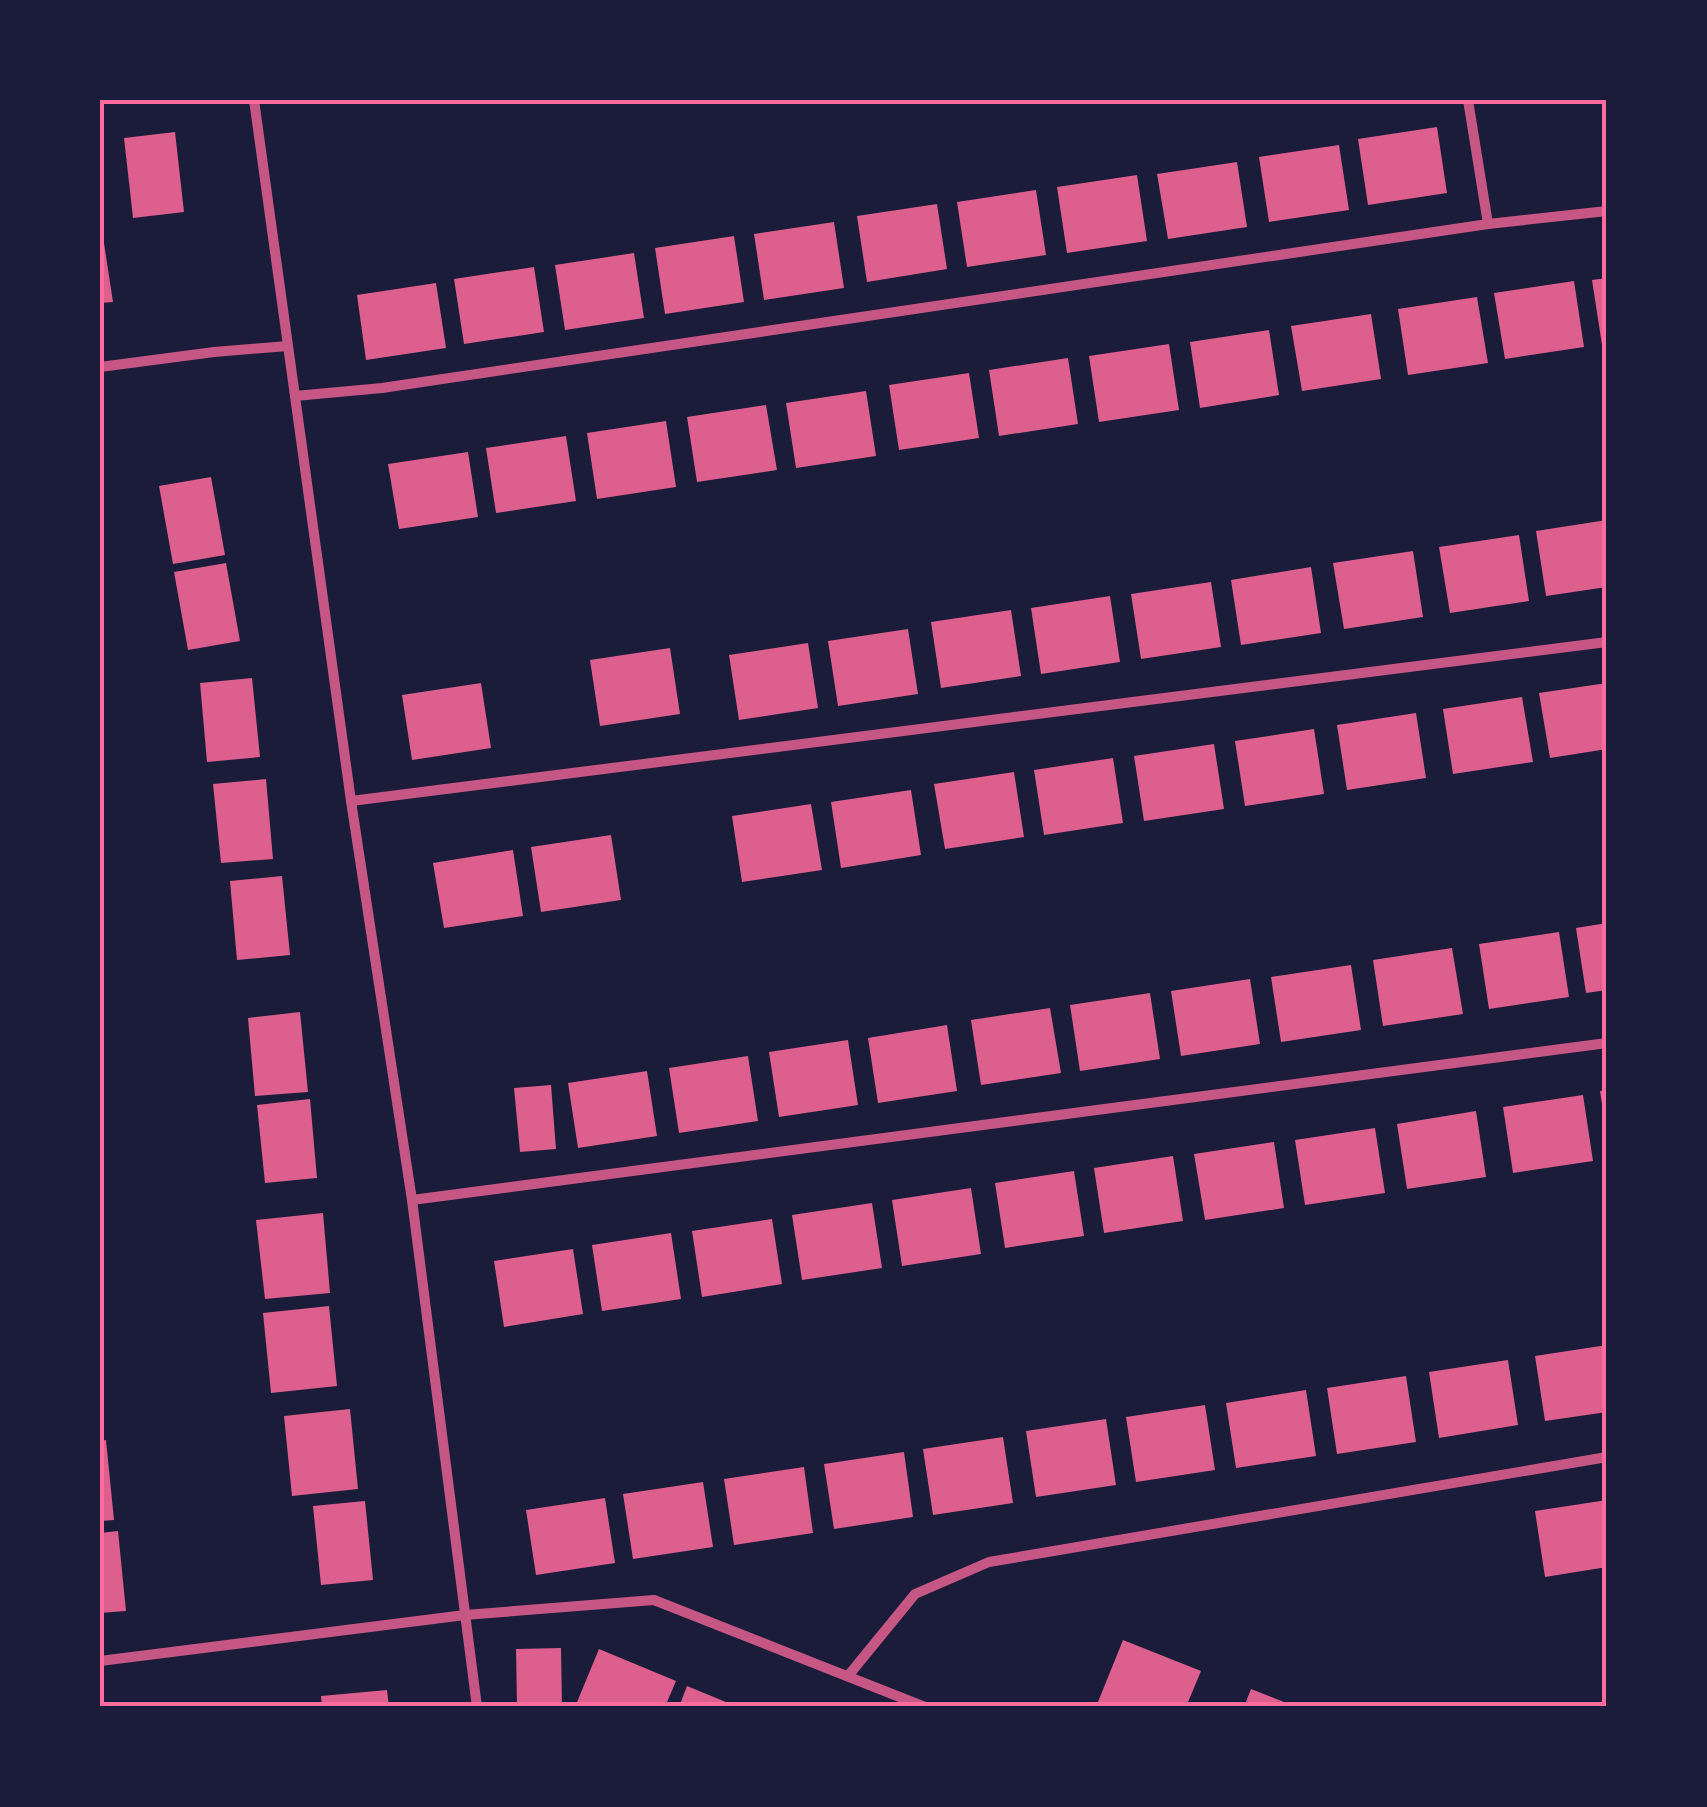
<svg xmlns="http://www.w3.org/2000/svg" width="1707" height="1807" font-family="Rubik,sans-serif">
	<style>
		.building { fill: #dd5f8e }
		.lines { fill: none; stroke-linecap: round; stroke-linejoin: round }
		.minor { stroke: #c65784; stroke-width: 10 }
		.neatline { fill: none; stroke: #ff6b9d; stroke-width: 4 }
	</style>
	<rect width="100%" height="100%" fill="#1b1b3a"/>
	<g class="building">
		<polygon points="1437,127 1447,193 1368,205 1358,139"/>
		<polygon points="175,132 184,212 133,218 124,138"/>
		<polygon points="1339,145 1349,210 1269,222 1259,157"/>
		<polygon points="1237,162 1247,227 1168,239 1157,174"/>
		<polygon points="1137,175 1147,241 1067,253 1057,187"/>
		<polygon points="1036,190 1046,255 967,267 957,202"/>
		<polygon points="937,204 947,269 867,282 857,216"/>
		<polygon points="100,217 113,302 100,303"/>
		<polygon points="834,222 844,288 764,300 754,234"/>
		<polygon points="734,236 744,302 665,314 655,248"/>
		<polygon points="634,253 644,318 565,330 555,265"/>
		<polygon points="534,267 544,332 464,344 454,279"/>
		<polygon points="1607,278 1607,344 1602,345 1592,280"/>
		<polygon points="1574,281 1584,347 1505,359 1494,293"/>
		<polygon points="436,283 446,348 366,360 357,295"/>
		<polygon points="1477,297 1488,363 1408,375 1398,309"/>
		<polygon points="1371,314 1381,379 1302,391 1291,326"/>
		<polygon points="1269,330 1279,395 1200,408 1190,342"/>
		<polygon points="1169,344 1179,410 1099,422 1089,356"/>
		<polygon points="1068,358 1078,424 999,436 989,370"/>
		<polygon points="969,373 979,438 899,450 889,385"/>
		<polygon points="866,391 876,456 796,468 786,403"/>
		<polygon points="766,405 777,470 697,482 687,417"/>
		<polygon points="666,421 676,487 597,499 587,433"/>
		<polygon points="566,436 576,501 496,513 486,448"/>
		<polygon points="468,452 478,517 399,529 388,464"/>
		<polygon points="211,477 225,555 173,564 159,486"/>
		<polygon points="1607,520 1607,587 1546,596 1536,531"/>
		<polygon points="1519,535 1529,601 1450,613 1439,547"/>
		<polygon points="1413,551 1423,617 1344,629 1333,563"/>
		<polygon points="226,563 240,641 188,650 174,572"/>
		<polygon points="1311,567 1321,633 1241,645 1231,580"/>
		<polygon points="1211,582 1221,647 1141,659 1131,594"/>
		<polygon points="1110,596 1120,662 1041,674 1031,608"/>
		<polygon points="1011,610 1021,676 941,688 931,622"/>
		<polygon points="908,629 918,694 838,706 828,641"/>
		<polygon points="808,643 818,708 739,720 729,655"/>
		<polygon points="670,648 680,714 600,726 590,660"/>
		<polygon points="252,678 260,757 207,762 200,683"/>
		<polygon points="481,683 491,748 412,760 402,695"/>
		<polygon points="1607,683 1607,749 1550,758 1539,693"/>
		<polygon points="1522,697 1533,762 1453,774 1443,709"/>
		<polygon points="1416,713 1426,778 1347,790 1337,725"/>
		<polygon points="1314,729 1324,794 1245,806 1235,741"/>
		<polygon points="1214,744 1224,809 1144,821 1134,756"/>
		<polygon points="1113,758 1123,823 1044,835 1034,770"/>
		<polygon points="1014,772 1024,837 945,849 934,784"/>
		<polygon points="266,779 273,859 221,863 213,784"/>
		<polygon points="911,790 921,855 841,868 831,802"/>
		<polygon points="811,804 822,870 742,882 732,816"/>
		<polygon points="611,835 621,900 541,912 531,847"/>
		<polygon points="513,850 523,916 444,928 433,863"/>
		<polygon points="282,876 290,955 237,960 230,881"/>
		<polygon points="1607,923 1607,990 1586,993 1576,928"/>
		<polygon points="1559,932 1569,997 1489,1009 1479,944"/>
		<polygon points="1452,948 1463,1014 1383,1026 1373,960"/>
		<polygon points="1351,965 1361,1030 1281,1042 1271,977"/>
		<polygon points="1250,979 1260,1044 1181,1056 1171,991"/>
		<polygon points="1150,993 1160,1059 1080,1071 1070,1005"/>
		<polygon points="1050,1008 1061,1073 981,1085 971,1020"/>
		<polygon points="300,1012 308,1092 255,1096 248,1018"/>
		<polygon points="947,1025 957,1091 878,1103 868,1038"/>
		<polygon points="848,1040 858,1105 779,1117 769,1052"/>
		<polygon points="748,1056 758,1121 679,1133 669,1068"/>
		<polygon points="647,1071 657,1136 578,1148 568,1083"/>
		<polygon points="551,1085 556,1149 520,1152 514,1088"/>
		<polygon points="1607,1090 1607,1124 1605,1124 1600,1091"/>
		<polygon points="1583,1095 1593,1161 1513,1173 1503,1107"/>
		<polygon points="310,1099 317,1178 265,1183 257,1105"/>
		<polygon points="1476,1111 1486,1177 1407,1189 1397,1124"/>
		<polygon points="1375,1128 1385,1193 1305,1205 1295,1140"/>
		<polygon points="1274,1142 1284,1208 1205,1220 1194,1154"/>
		<polygon points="1173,1156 1183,1221 1104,1233 1094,1168"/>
		<polygon points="1074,1171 1084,1236 1005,1248 995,1183"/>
		<polygon points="971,1188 981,1254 902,1266 892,1200"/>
		<polygon points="872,1203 882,1268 802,1280 792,1215"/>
		<polygon points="323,1213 330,1293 265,1299 256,1220"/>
		<polygon points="772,1219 782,1284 702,1297 692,1231"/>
		<polygon points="671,1233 681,1299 602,1311 592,1245"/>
		<polygon points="573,1249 583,1314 504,1327 494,1261"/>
		<polygon points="329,1306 337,1386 271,1393 263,1313"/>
		<polygon points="1607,1345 1607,1412 1545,1421 1535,1356"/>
		<polygon points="1508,1360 1518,1425 1439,1438 1429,1372"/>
		<polygon points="1406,1376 1416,1442 1337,1454 1327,1388"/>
		<polygon points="1306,1390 1316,1456 1236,1468 1226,1403"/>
		<polygon points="1205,1405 1215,1470 1136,1482 1126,1417"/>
		<polygon points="350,1409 358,1489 292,1496 284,1416"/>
		<polygon points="1106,1419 1116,1485 1036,1497 1026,1431"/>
		<polygon points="1003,1437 1013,1503 933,1515 923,1449"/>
		<polygon points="106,1440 114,1520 100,1521 100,1441"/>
		<polygon points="904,1452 913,1517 834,1529 824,1464"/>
		<polygon points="804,1467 813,1533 734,1545 724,1479"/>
		<polygon points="703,1482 713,1547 633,1559 623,1494"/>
		<polygon points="605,1498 615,1563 536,1575 526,1510"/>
		<polygon points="1607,1500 1607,1567 1545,1577 1535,1511"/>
		<polygon points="365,1501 373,1580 321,1585 313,1506"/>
		<polygon points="118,1531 126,1611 100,1613 100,1533"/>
		<polygon points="1123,1640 1201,1671 1186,1707 1110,1707 1098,1702"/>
		<polygon points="561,1648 562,1707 517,1707 516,1649"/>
		<polygon points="599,1649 676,1681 665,1707 575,1707"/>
		<polygon points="687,1686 738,1707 679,1707"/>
		<polygon points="1251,1689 1297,1707 1244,1707"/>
		<polygon points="387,1690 389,1707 322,1707 321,1696"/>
	</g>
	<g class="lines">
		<g class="minor">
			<polyline points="254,100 351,801 412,1200 477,1707"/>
			<polyline points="1468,100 1488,224"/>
			<polyline points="100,367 214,352 288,346"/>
			<polyline points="295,396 382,388 1488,224 1607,211"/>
			<polyline points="351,801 1607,642"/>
			<polyline points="412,1200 1607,1043"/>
			<polyline points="100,1661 465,1615 654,1600 925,1707"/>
			<polyline points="848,1676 915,1594 989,1562 1607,1457"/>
		</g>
	</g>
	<rect width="1707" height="1807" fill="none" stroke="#1b1b3a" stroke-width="205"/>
	<rect x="102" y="102" width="1502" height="1602" class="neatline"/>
</svg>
